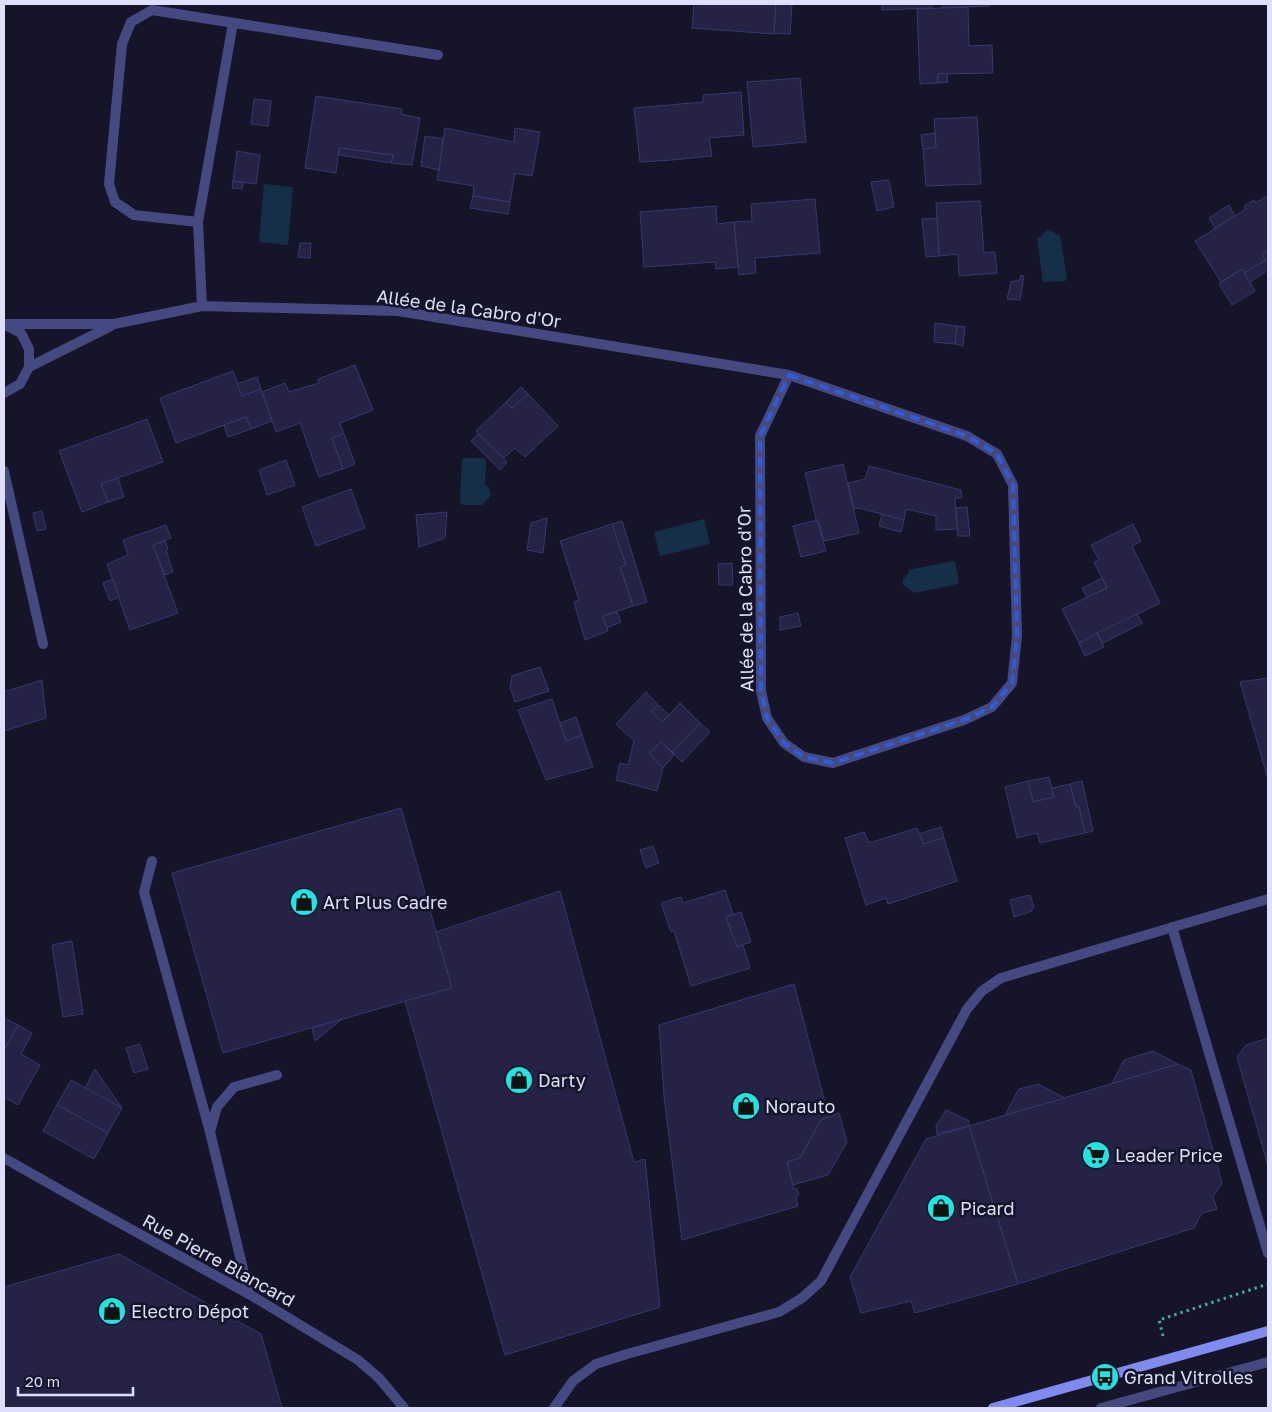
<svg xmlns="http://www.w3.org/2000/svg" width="1272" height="1412" font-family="'Golos Text',sans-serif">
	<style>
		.water { fill: #162f49 }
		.building { fill: #252246; stroke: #3b376f }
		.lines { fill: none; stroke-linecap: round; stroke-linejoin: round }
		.path { stroke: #40ad9a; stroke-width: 3; stroke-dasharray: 2.5 4; stroke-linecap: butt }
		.service { stroke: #454981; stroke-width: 10 }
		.minor { stroke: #454981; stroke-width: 10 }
		.secondary { stroke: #818bef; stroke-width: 10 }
		.marked { fill: none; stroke: #305cdc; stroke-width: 4; stroke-dasharray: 10 6; stroke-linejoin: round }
		.labels { text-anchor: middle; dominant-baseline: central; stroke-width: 5; stroke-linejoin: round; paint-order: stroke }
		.street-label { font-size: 18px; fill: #dedffb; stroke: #151428 }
		.poi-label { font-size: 18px; fill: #dedffb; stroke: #151428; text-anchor: start }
	</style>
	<rect width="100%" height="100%" fill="#151428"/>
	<g class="water">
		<polygon points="264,184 293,187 288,245 259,242"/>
		<polygon points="1048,230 1052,231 1057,235 1060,235 1067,279 1065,281 1043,282 1037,238 1043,236 1043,233"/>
		<path d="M 464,458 L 484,458 L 486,461 L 485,485 C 491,488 492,493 489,499 L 485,501 L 483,505 L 463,505 L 460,502 L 462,459 Z"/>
		<polygon points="704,519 710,544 660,556 654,532"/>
		<polygon points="953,561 955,562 959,581 958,584 914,593 903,585 903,579 908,574 909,570"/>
	</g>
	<g class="building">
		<polygon points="694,4 776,4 774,34 692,28"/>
		<polygon points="776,4 792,4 790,34 774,33"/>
		<polygon points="882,4 932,4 932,8 882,10"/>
		<polygon points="942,4 990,4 990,6 942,8"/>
		<polygon points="968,7 969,46 992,45 993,73 938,74 938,83 920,84 917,9"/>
		<polygon points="938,74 947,74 948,82 938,83"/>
		<polygon points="800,78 806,142 753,147 747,82"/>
		<polygon points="741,92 744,135 709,138 712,156 672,160 640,162 634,108 703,102 703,95"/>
		<polygon points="316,96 402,109 401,114 420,118 412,165 391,163 393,155 339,148 336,173 305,168"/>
		<polygon points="254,99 271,101 268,126 251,124"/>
		<polygon points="977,117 981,184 926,186 923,149 936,147 934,119"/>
		<polygon points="445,128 514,142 515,128 540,132 532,176 515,173 510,202 473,196 474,186 437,180"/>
		<polygon points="935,133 936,147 923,149 921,135"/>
		<polygon points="425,136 443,139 439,170 421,166"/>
		<polygon points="339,148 393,155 391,163 339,155"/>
		<polygon points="237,151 260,155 256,184 233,181"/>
		<polygon points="889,180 894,207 877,211 871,182"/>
		<polygon points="233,181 243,183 242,189 232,188"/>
		<polygon points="473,196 510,202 508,214 470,208"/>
		<polygon points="1267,196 1268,198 1268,251 1262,255 1266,260 1244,273 1242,269 1221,282 1195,241 1246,209 1244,206 1254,200 1255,203"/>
		<polygon points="815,199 820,253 755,258 756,273 739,275 734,222 752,221 751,204"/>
		<polygon points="980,201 984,253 995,252 997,273 959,276 958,254 939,256 936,203"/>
		<polygon points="1229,205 1235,216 1215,228 1209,218"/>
		<polygon points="716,206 717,224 734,222 738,267 716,269 715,262 644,267 640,212"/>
		<polygon points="937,218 939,256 926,257 922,219"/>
		<polygon points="300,243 311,243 310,258 298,257"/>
		<polygon points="1268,251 1268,270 1249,283 1244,273 1266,260 1262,255"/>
		<polygon points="1242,269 1255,291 1232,305 1219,284"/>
		<polygon points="1021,275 1024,276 1020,300 1007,299 1011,282 1020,280"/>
		<polygon points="935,323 957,326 955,344 934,342"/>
		<polygon points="957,326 965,327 963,346 955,344"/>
		<polygon points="355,365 373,410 340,423 344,434 332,438 343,469 319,477 300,423 276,432 262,392 285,383 289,392 319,383 318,379"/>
		<polygon points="233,371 242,396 261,389 272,421 251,429 246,417 176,443 160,398"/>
		<polygon points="257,377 261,389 242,396 237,384"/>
		<polygon points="521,387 528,394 512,408 506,402"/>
		<polygon points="528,394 558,426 525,457 515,448 504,458 476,431 506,402 512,408"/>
		<polygon points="246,417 251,429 228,437 224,425"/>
		<polygon points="147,419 163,462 101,484 108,502 82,512 59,451"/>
		<polygon points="344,434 355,464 343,469 332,438"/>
		<polygon points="478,434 507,462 500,470 471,441"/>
		<polygon points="286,460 295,485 267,495 259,470"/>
		<polygon points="843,464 859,533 824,541 819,523 817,523 805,473"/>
		<polygon points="869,466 961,490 962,498 955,498 957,529 936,530 936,516 906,509 904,520 859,508 854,509 848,483 865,479"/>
		<polygon points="118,478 124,497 108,502 101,484"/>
		<polygon points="351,489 365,528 316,546 302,507"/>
		<polygon points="967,507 970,536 958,536 956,508"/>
		<polygon points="42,511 46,529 37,531 33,513"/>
		<polygon points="447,512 445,538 419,547 416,515"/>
		<polygon points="882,514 904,520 901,532 879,526"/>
		<polygon points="547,518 543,553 527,550 531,523"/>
		<polygon points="817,520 826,551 801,557 793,526"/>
		<polygon points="622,521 647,602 633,606 620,567 626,565 612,524"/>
		<polygon points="612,524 626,565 620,567 633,606 603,616 608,631 585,640 574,602 579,600 560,541"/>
		<polygon points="1133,524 1141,541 1132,546 1160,603 1079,643 1062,609 1107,588 1094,562 1099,560 1091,545"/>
		<polygon points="166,525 171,538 153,545 178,613 130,630 107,564 128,555 123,540"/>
		<polygon points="165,541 168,549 166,550 173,572 165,575 153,545"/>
		<polygon points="732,563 733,585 719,585 718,564"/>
		<polygon points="1102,578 1107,588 1087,597 1082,588"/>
		<polygon points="113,579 119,597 110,601 103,583"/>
		<polygon points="617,612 621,622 607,628 603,616"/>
		<polygon points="798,613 801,626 780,630 780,617"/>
		<polygon points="1137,614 1142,623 1103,643 1097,633"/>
		<polygon points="1097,633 1104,647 1085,656 1079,643"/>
		<polygon points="540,667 549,691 515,702 510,687 512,676"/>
		<polygon points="1268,678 1268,779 1240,682"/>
		<polygon points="42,680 46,718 4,731 4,692"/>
		<polygon points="646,692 658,705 651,711 662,722 680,703 700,723 672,752 661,742 649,753 663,768 657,791 616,780 620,763 628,765 634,741 616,724"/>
		<polygon points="552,699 566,741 582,735 593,767 546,780 518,710"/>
		<polygon points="658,705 669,715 662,722 651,711"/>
		<polygon points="576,717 582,735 566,741 560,723"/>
		<polygon points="700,723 710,732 682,762 672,752"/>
		<polygon points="661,742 674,755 663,768 649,753"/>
		<polygon points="1049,777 1054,797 1033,802 1028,781"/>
		<polygon points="1028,781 1033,802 1054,797 1052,788 1070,784 1076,807 1079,806 1085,833 1040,843 1037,833 1017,838 1005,787"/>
		<polygon points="1082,781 1093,831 1085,833 1079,806 1076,807 1070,784"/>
		<polygon points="401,808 452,988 223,1053 172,873"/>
		<polygon points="941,827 944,838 923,844 919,834"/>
		<polygon points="917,828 923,844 944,838 957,881 888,904 886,898 866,905 845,838 864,832 869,843"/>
		<polygon points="653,846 659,863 646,868 640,850"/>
		<polygon points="725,890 733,914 726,917 737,947 743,945 750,968 691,986 674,931 671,932 661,903 681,897 683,903"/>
		<polygon points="560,891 634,1162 645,1159 660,1307 505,1355 405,1001 452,988 436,932"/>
		<polygon points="1030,895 1034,907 1032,909 1032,911 1014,917 1010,900"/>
		<polygon points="741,912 751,942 737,947 726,917"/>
		<polygon points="72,941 83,1014 63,1017 52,945"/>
		<polygon points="794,984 829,1118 821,1120 800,1158 787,1162 793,1185 794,1189 797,1189 799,1195 796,1197 798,1206 682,1240 664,1096 659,1025"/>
		<polygon points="4,1018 18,1025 4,1050"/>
		<polygon points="342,1019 315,1041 312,1028"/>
		<polygon points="18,1025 32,1033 21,1054 40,1065 18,1105 4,1097 4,1050"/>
		<polygon points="1268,1038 1268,1166 1237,1057 1246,1045"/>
		<polygon points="140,1044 148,1069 134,1073 126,1048"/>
		<polygon points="1153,1051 1178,1064 1112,1084 1124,1060"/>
		<polygon points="1178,1064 1191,1070 1222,1183 1213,1197 1217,1209 1202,1213 1194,1228 1018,1284 969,1126"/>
		<polygon points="95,1069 122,1108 85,1088"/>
		<polygon points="71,1080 122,1108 108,1133 57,1105"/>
		<polygon points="1038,1084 1065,1098 1005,1115 1019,1089"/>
		<polygon points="57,1105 108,1133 94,1159 43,1131"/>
		<polygon points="946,1110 969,1121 969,1126 937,1134 936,1126"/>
		<polygon points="839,1113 847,1142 828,1175 793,1185 787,1162 800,1158 821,1120"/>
		<polygon points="969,1126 1018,1284 915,1313 911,1301 861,1313 850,1277 926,1139"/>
		<polygon points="119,1254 261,1334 282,1408 4,1408 4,1287"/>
	</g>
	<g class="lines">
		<polyline class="path" points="1163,1336 1159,1320 1268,1284"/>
		<g class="service">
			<polyline points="152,861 144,892 210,1132"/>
			<polyline points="1172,927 1268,1253"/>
			<polyline points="249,1294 210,1132 217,1107 234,1087 277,1075"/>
			<polyline points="1101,1408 1268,1362"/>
		</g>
		<g class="minor">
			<polyline points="233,23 198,222 134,215 115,202 109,184 122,44 131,22 152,10 438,55"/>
			<polyline points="198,222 202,306"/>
			<polyline points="4,324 114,324 202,306 398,311 789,375 967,436 997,454 1013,485 1017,636 1012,683 992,707 964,720 833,763 804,757 784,743 767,718 761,691 760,436 789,375"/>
			<polyline points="29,367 111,326"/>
			<polyline points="4,393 20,384 29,367 29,349 21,333 5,325"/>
			<polyline points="4,471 43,644"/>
			<polyline points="4,1158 96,1210 249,1294 358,1360 379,1378 404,1408"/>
			<polyline points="554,1408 573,1381 596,1364 627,1354 779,1312 802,1298 821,1281 967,1009 982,991 1001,978 1268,899"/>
		</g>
		<polyline class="secondary" points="993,1408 1268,1331"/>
	</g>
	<path class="marked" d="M 789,375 L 967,436 L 997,454 L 1013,485 L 1017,636 L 1012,683 L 992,707 L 964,720 L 833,763 L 804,757 L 784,743 L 767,718 L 761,691 L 760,436 Z"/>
	<defs>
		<symbol id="shop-disc" viewBox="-11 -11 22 22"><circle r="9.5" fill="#22e3e0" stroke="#151428"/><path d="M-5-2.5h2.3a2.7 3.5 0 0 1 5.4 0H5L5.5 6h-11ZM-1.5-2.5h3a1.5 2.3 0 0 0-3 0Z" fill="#111"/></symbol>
		<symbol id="supermarket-disc" viewBox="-11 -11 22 22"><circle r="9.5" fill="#22e3e0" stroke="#151428"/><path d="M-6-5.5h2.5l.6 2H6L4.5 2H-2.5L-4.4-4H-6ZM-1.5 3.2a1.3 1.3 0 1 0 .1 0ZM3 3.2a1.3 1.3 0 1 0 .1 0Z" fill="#111"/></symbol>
		<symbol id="bus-disc" viewBox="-11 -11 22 22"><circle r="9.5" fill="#22e3e0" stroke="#151428"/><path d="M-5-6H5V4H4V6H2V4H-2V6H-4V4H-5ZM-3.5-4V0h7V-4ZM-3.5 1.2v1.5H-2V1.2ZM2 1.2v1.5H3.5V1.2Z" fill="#111"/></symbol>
	</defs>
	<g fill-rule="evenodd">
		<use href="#shop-disc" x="288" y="886" width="32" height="32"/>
		<use href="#shop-disc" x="503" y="1064" width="32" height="32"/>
		<use href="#shop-disc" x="730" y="1090" width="32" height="32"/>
		<use href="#supermarket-disc" x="1080" y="1139" width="32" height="32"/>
		<use href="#shop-disc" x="925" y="1192" width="32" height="32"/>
		<use href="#shop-disc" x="96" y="1295" width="32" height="32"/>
		<use href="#bus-disc" x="1089" y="1361" width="32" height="32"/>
	</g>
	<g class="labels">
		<g class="street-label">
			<text transform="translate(469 308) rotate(8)">Allée de la Cabro d'Or</text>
			<text transform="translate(745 599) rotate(-91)">Allée de la Cabro d'Or</text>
			<text transform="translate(219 1260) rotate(29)">Rue Pierre Blancard</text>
		</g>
		<g class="poi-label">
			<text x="323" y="902">Art Plus Cadre</text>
			<text x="538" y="1080">Darty</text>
			<text x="765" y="1106">Norauto</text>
			<text x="1115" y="1155">Leader Price</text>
			<text x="960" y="1208">Picard</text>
			<text x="131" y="1311">Electro Dépot</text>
			<text x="1124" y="1377">Grand Vitrolles</text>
		</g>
	</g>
	<rect width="1272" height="1412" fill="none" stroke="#dedffb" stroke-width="10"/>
	<path d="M18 1387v8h115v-8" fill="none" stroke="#dedffb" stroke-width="2.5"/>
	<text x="25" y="1387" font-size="15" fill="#dedffb" stroke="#151428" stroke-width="4" paint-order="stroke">20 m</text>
</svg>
